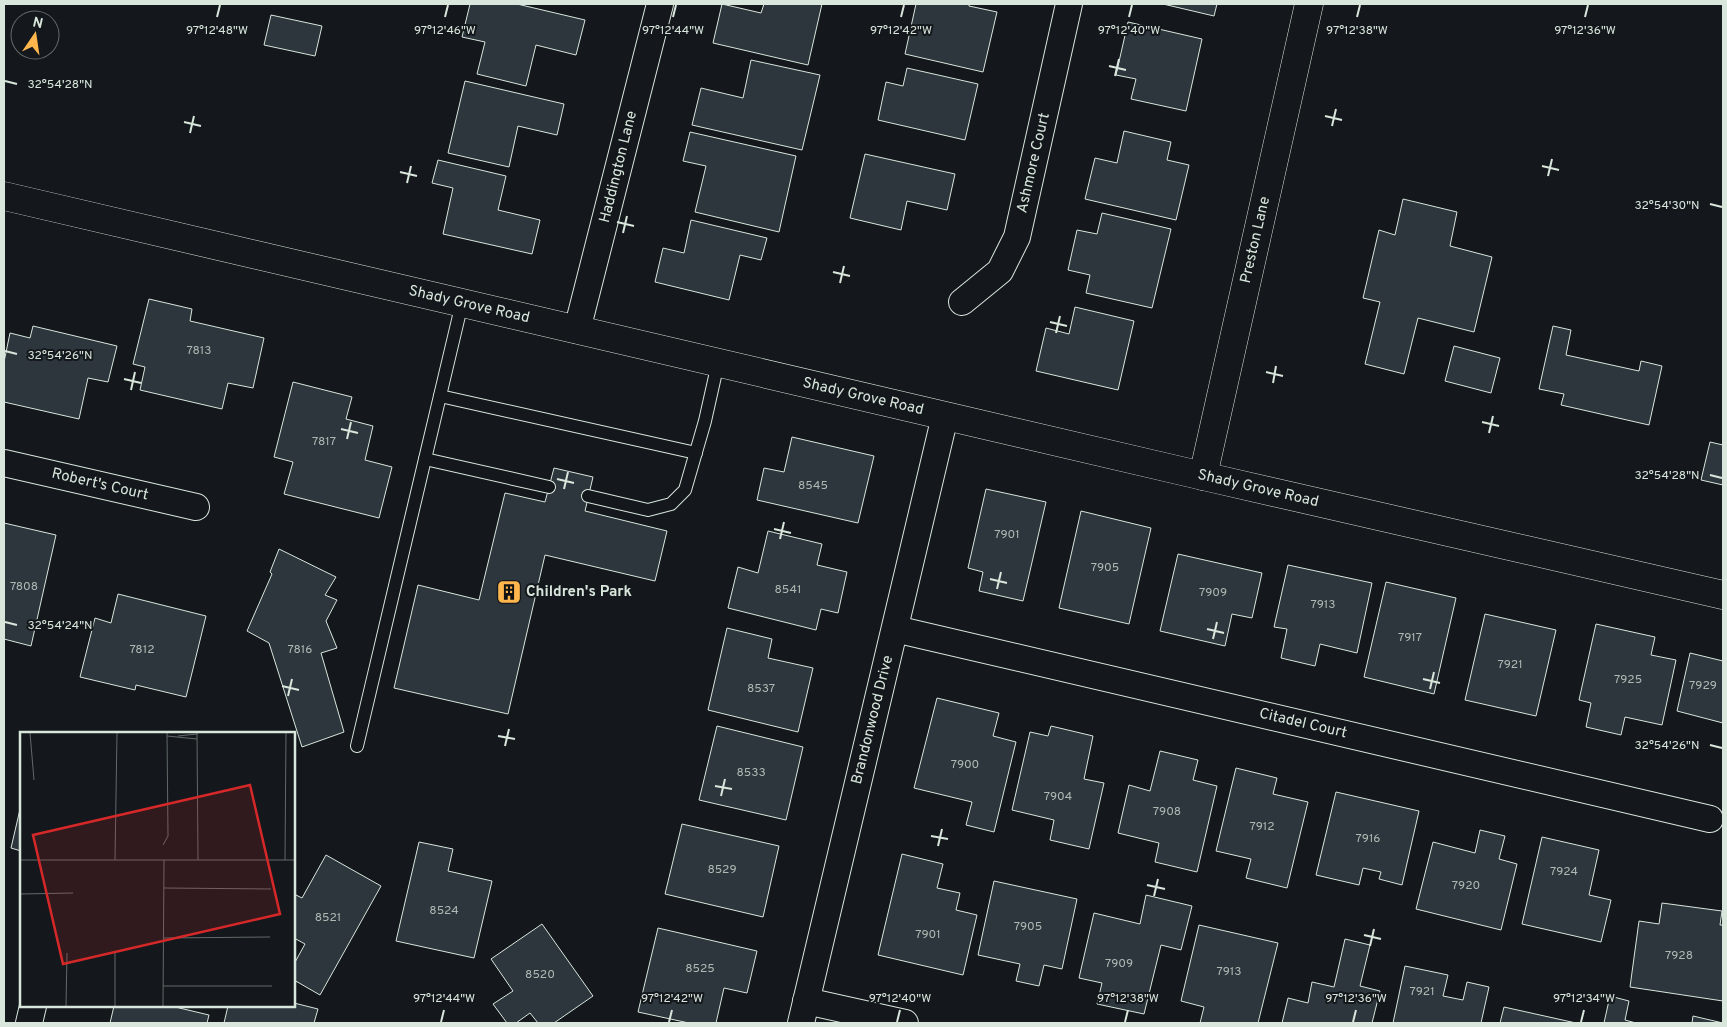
<svg xmlns="http://www.w3.org/2000/svg" width="1727" height="1027" font-family="Overpass,sans-serif">
	<style>
		.building { fill: #2c363c; stroke: #d8e6dc }
		.lines { fill: none; stroke-linecap: round; stroke-linejoin: round }
		.lane-casing { stroke: #d8e6dc; stroke-width: 14 }
		.street-casing { stroke: #d8e6dc; stroke-width: 28 }
		.secondary-casing { stroke: #d8e6dc; stroke-width: 29 }
		.lane { stroke: #14181c; stroke-width: 12 }
		.street { stroke: #14181c; stroke-width: 26 }
		.secondary { stroke: #14181c; stroke-width: 28 }
		.ticks { fill: none; stroke: #d8e6dc; stroke-width: 2 }
		.labels { text-anchor: middle; dominant-baseline: central; stroke-width: 4; stroke-linejoin: round; paint-order: stroke }
		.number-label { font-size: 12px; fill: #adbab4 }
		.street-label { font-size: 15px; fill: #d8e6dc; stroke: #14181c }
		.poi-label { font-size: 15px; font-weight: bold; fill: #d8e6dc; stroke: #14181c; text-anchor: start }
		.inset-road { fill: none; stroke: #626a69; stroke-width: 1 }
		.view { fill: #d62828; fill-opacity: 0.15; stroke: #d62828; stroke-width: 2.5 }
		.inset-edge { fill: none; stroke: #d8e6dc; stroke-width: 2.5 }
		.ticks-label { font-size: 12px; text-anchor: middle; fill: #d8e6dc; stroke: #14181c; stroke-width: 4; stroke-linejoin: round; paint-order: stroke }
	</style>
	<rect width="100%" height="100%" fill="#14181c"/>
	<g class="building">
		<polygon points="470,4 517,4 585,20 576,55 536,45 526,86 477,74 485,42 462,37"/>
		<polygon points="722,4 761,13 764,4 822,4 808,65 713,43"/>
		<polygon points="916,4 969,4 969,6 997,12 983,72 905,54"/>
		<polygon points="1163,4 1217,4 1214,16"/>
		<polygon points="271,15 322,26 315,56 264,45"/>
		<polygon points="1128,22 1202,39 1186,111 1131,99 1136,79 1116,75"/>
		<polygon points="751,60 820,75 802,150 692,125 701,88 743,98"/>
		<polygon points="907,68 978,84 965,140 878,120 886,82 903,86"/>
		<polygon points="465,81 564,104 557,135 518,126 509,167 448,153"/>
		<polygon points="1124,131 1171,142 1167,160 1189,165 1176,220 1085,199 1095,158 1117,163"/>
		<polygon points="690,132 796,156 779,232 695,212 706,166 683,161"/>
		<polygon points="865,154 955,174 947,210 907,201 901,230 850,218"/>
		<polygon points="438,160 506,176 498,210 540,220 532,254 443,234 453,188 432,183"/>
		<polygon points="1403,199 1457,212 1450,246 1492,257 1474,332 1418,318 1404,374 1365,364 1380,302 1363,298 1379,230 1395,235"/>
		<polygon points="1102,213 1171,229 1152,308 1086,293 1090,275 1068,270 1077,230 1097,234"/>
		<polygon points="691,220 767,238 761,260 740,255 729,300 655,282 663,248 684,253"/>
		<polygon points="149,299 192,309 190,321 264,338 253,388 228,383 222,409 140,390 145,367 133,364"/>
		<polygon points="1075,307 1134,321 1118,390 1036,371 1046,328 1069,334"/>
		<polygon points="33,326 117,346 108,382 88,378 79,419 4,402 4,362 10,333 30,338"/>
		<polygon points="1553,326 1571,330 1566,355 1639,371 1641,361 1662,366 1649,425 1561,405 1564,394 1539,389"/>
		<polygon points="1454,346 1500,358 1491,393 1445,381"/>
		<polygon points="293,382 352,397 346,419 373,426 365,460 392,467 379,518 284,494 293,462 274,457"/>
		<polygon points="792,437 874,456 858,523 757,500 764,468 784,472"/>
		<polygon points="1710,442 1723,445 1723,485 1701,480"/>
		<polygon points="554,468 593,477 585,511 667,531 655,581 545,555 508,714 394,688 418,585 479,600 505,493 545,502"/>
		<polygon points="986,489 1046,502 1023,601 979,591 983,572 968,568"/>
		<polygon points="1081,511 1151,528 1129,624 1059,608"/>
		<polygon points="4,523 56,535 31,646 4,639"/>
		<polygon points="768,531 822,544 817,565 847,572 838,613 821,609 816,630 728,608 738,567 758,573"/>
		<polygon points="279,549 336,577 325,595 337,600 326,621 337,648 321,653 344,732 302,747 269,643 247,631 272,574 270,572"/>
		<polygon points="1178,554 1262,573 1252,618 1232,614 1225,646 1160,631"/>
		<polygon points="1288,565 1372,583 1357,653 1320,644 1315,666 1281,658 1287,629 1274,627"/>
		<polygon points="1386,582 1456,598 1434,694 1364,677"/>
		<polygon points="118,594 206,616 186,697 136,685 135,690 80,677 95,618 111,623"/>
		<polygon points="1485,614 1556,630 1536,716 1465,700"/>
		<polygon points="1596,624 1655,637 1651,655 1676,660 1662,725 1625,717 1621,735 1586,727 1591,703 1579,700"/>
		<polygon points="727,628 772,639 768,658 813,668 798,732 708,710"/>
		<polygon points="1690,653 1723,661 1723,723 1677,711"/>
		<polygon points="937,698 999,713 993,736 1016,742 994,832 966,825 972,802 914,788"/>
		<polygon points="717,726 803,747 786,820 699,800"/>
		<polygon points="1051,726 1093,736 1084,779 1104,783 1089,849 1050,840 1054,820 1012,810 1030,732 1048,736"/>
		<polygon points="1160,751 1198,760 1193,780 1217,786 1197,872 1155,862 1159,843 1118,833 1129,785 1150,791"/>
		<polygon points="1236,768 1277,778 1273,794 1308,802 1287,888 1246,878 1251,859 1216,851"/>
		<polygon points="1336,792 1419,811 1402,885 1379,879 1381,872 1363,868 1359,885 1316,875"/>
		<polygon points="21,805 21,851 11,848"/>
		<polygon points="682,824 779,846 763,917 665,894"/>
		<polygon points="1480,830 1505,836 1499,859 1517,864 1501,930 1416,909 1433,842 1475,853"/>
		<polygon points="1542,837 1599,850 1589,895 1611,900 1601,942 1522,924"/>
		<polygon points="419,842 453,849 448,871 492,881 474,958 396,941"/>
		<polygon points="902,854 943,864 937,888 960,893 956,910 977,915 963,975 878,955"/>
		<polygon points="326,855 381,886 320,995 294,980 294,964 305,944 294,938 294,894 302,898"/>
		<polygon points="994,881 1077,899 1062,969 1044,965 1039,986 1016,981 1020,964 978,955"/>
		<polygon points="1146,895 1192,906 1181,950 1161,945 1144,1014 1097,1004 1102,983 1079,978 1094,913 1140,924"/>
		<polygon points="1662,903 1722,911 1720,925 1723,925 1723,1001 1630,987 1639,921 1659,924"/>
		<polygon points="542,924 593,996 554,1023 538,1023 530,1013 516,1023 507,1023 493,1004 513,991 491,959"/>
		<polygon points="1199,925 1278,943 1258,1023 1200,1023 1204,1007 1181,1001"/>
		<polygon points="658,928 757,951 747,993 724,988 716,1023 689,1023 638,1012"/>
		<polygon points="1345,939 1370,945 1360,986 1380,991 1372,1023 1282,1023 1288,998 1308,1003 1312,982 1334,987"/>
		<polygon points="1405,966 1448,975 1443,996 1463,1000 1467,982 1489,987 1481,1023 1393,1023"/>
		<polygon points="1610,996 1629,1001 1625,1020 1636,1023 1604,1023"/>
		<polygon points="294,1003 318,1009 314,1023 224,1023 228,1006 294,1006"/>
		<polygon points="114,1006 171,1006 209,1015 207,1023 110,1023"/>
		<polygon points="1504,1007 1576,1023 1500,1023"/>
		<polygon points="1693,1016 1723,1023 1692,1023"/>
	</g>
	<g class="lines">
		<defs>
			<g id="lane">
				<polyline points="440,396 696,453"/>
				<polyline points="425,459 549,487"/>
				<polyline points="588,496 648,510 671,504 685,490 705,421 718,363"/>
				<polyline points="357,746 462,303"/>
			</g>
			<g id="street">
				<polyline points="962,302 1000,271 1017,237 1069,4"/>
				<polyline points="577,330 660,4"/>
				<polyline points="4,463 196,507"/>
				<polyline points="895,629 1710,819"/>
				<polyline points="806,1001 905,1023"/>
				<polyline points="29,1023 33,1006"/>
				<polyline points="801,1023 945,416"/>
			</g>
			<g id="secondary">
				<polyline points="4,196 1203,476 1723,595"/>
				<polyline points="1203,476 1309,4"/>
			</g>
		</defs>
		<use href="#lane" class="lane-casing"/>
		<use href="#street" class="street-casing"/>
		<use href="#secondary" class="secondary-casing"/>
		<use href="#lane" class="lane"/>
		<use href="#street" class="street"/>
		<use href="#secondary" class="secondary"/>
	</g>
	<path class="ticks" d="M 217,17 L 220,5M 445,17 L 448,5M 673,17 L 676,5M 901,17 L 904,5M 1129,17 L 1132,5M 1357,17 L 1360,5M 1585,17 L 1588,5M 1109,66 L 1126,70M 1115,76 L 1119,59M 5,81 L 17,84M 1325,116 L 1342,120M 184,122 L 201,126M 1332,126 L 1336,109M 190,133 L 194,116M 1542,166 L 1559,170M 400,172 L 417,176M 1548,176 L 1552,159M 407,183 L 411,166M 1710,204 L 1722,207M 617,222 L 634,226M 623,233 L 627,216M 833,272 L 850,276M 840,283 L 844,266M 1050,322 L 1067,326M 1056,333 L 1060,316M 5,351 L 17,354M 1266,372 L 1283,376M 124,379 L 141,383M 1273,383 L 1276,366M 131,390 L 135,372M 1482,422 L 1499,426M 341,429 L 358,433M 1489,433 L 1493,416M 347,439 L 351,422M 1710,475 L 1722,478M 557,479 L 574,483M 564,489 L 568,472M 774,529 L 791,533M 780,539 L 784,522M 990,579 L 1007,583M 997,589 L 1001,572M 5,622 L 17,625M 1207,629 L 1224,633M 1213,639 L 1217,622M 1423,679 L 1440,683M 282,686 L 299,690M 1430,689 L 1434,672M 288,696 L 292,679M 498,736 L 515,739M 1710,745 L 1722,748M 505,746 L 509,729M 715,786 L 732,789M 721,796 L 725,779M 931,836 L 948,839M 938,846 L 942,829M 1147,885 L 1165,889M 1154,896 L 1158,879M 1364,935 L 1381,939M 1370,946 L 1374,929M 441,1022 L 444,1010M 669,1022 L 672,1010M 897,1022 L 900,1010M 1125,1022 L 1128,1010M 1353,1022 L 1356,1010M 1581,1022 L 1584,1010"/>
	<defs>
		<symbol id="building-square" viewBox="-11 -11 22 22"><rect x="-9" y="-9" width="18" height="18" rx="4" fill="#ffb74d" stroke="#14181c"/><path d="M-4-6H4V6H1V3H-1V6H-4ZM-2.5-4.3h1.7v1.8h-1.7ZM.8-4.3h1.7v1.8H.8ZM-2.5-1h1.7V.8h-1.7ZM.8-1h1.7V.8H.8Z" fill="#111"/></symbol>
	</defs>
	<g fill-rule="evenodd">
		<use href="#building-square" x="495" y="578" width="28" height="28"/>
	</g>
	<g class="labels">
		<g class="number-label">
			<text x="199" y="351">7813</text>
			<text x="324" y="442">7817</text>
			<text x="813" y="486">8545</text>
			<text x="1007" y="535">7901</text>
			<text x="1105" y="568">7905</text>
			<text x="24" y="587">7808</text>
			<text x="788" y="590">8541</text>
			<text x="1213" y="593">7909</text>
			<text x="1323" y="605">7913</text>
			<text x="1410" y="638">7917</text>
			<text x="142" y="650">7812</text>
			<text x="300" y="650">7816</text>
			<text x="1510" y="665">7921</text>
			<text x="1628" y="680">7925</text>
			<text x="1703" y="686">7929</text>
			<text x="761" y="689">8537</text>
			<text x="965" y="765">7900</text>
			<text x="751" y="773">8533</text>
			<text x="1058" y="797">7904</text>
			<text x="1167" y="812">7908</text>
			<text x="1262" y="827">7912</text>
			<text x="1368" y="839">7916</text>
			<text x="722" y="870">8529</text>
			<text x="1564" y="872">7924</text>
			<text x="1466" y="886">7920</text>
			<text x="444" y="911">8524</text>
			<text x="328" y="918">8521</text>
			<text x="1028" y="927">7905</text>
			<text x="928" y="935">7901</text>
			<text x="1679" y="956">7928</text>
			<text x="1119" y="964">7909</text>
			<text x="700" y="969">8525</text>
			<text x="1229" y="972">7913</text>
			<text x="540" y="975">8520</text>
			<text x="1422" y="992">7921</text>
		</g>
		<g class="street-label">
			<text transform="translate(1034 163) rotate(-77)">Ashmore Court</text>
			<text transform="translate(619 167) rotate(-76)">Haddington Lane</text>
			<text transform="translate(1256 240) rotate(-77)">Preston Lane</text>
			<text transform="translate(469 305) rotate(13)">Shady Grove Road</text>
			<text transform="translate(863 397) rotate(13)">Shady Grove Road</text>
			<text transform="translate(100 485) rotate(13)">Robert's Court</text>
			<text transform="translate(1258 489) rotate(13)">Shady Grove Road</text>
			<text transform="translate(873 720) rotate(-76)">Brandonwood Drive</text>
			<text transform="translate(1303 724) rotate(13)">Citadel Court</text>
		</g>
		<g class="poi-label">
			<text x="526" y="592">Children's Park</text>
		</g>
	</g>
	<g transform="translate(20 732)">
		<rect width="275" height="275" fill="#14181c"/>
		<path class="inset-road" d="M 10,1 L 14,48M 177,1 L 178,128M 147,4 L 177,7M 158,4 L 177,2M 143,113 L 148,104 L 147,1M 0,128 L 275,128M 95,128 L 97,1M 265,128 L 266,1M 144,156 L 251,157M 0,162 L 53,161M 143,206 L 250,205M 143,254 L 252,254M 46,274 L 47,221M 95,274 L 95,221M 143,274 L 144,128"/>
		<path class="view" d="M 230,53 L 260,182 L 43,232 L 13,103 Z"/>
		<rect width="275" height="275" class="inset-edge"/>
	</g>
	<g class="ticks-label">
		<text x="217" y="34">97°12'48"W</text>
		<text x="445" y="34">97°12'46"W</text>
		<text x="673" y="34">97°12'44"W</text>
		<text x="901" y="34">97°12'42"W</text>
		<text x="1129" y="34">97°12'40"W</text>
		<text x="1357" y="34">97°12'38"W</text>
		<text x="1585" y="34">97°12'36"W</text>
		<text x="60" y="88">32°54'28"N</text>
		<text x="1667" y="209">32°54'30"N</text>
		<text x="60" y="359">32°54'26"N</text>
		<text x="1667" y="479">32°54'28"N</text>
		<text x="60" y="629">32°54'24"N</text>
		<text x="1667" y="749">32°54'26"N</text>
		<text x="444" y="1002">97°12'44"W</text>
		<text x="672" y="1002">97°12'42"W</text>
		<text x="900" y="1002">97°12'40"W</text>
		<text x="1128" y="1002">97°12'38"W</text>
		<text x="1356" y="1002">97°12'36"W</text>
		<text x="1584" y="1002">97°12'34"W</text>
	</g>
	<rect width="1727" height="1027" fill="none" stroke="#d8e6dc" stroke-width="10"/>
	<g transform="translate(35 35) rotate(13)"><circle r="24" fill="#14181c" stroke="#626a69"/>
	<path d="M0-4L9 19L0 12L-9 19Z" fill="#ffb74d"/>
	<text y="-8" font-size="14" font-weight="bold" text-anchor="middle" fill="#d8e6dc">N</text>
	</g>
</svg>
